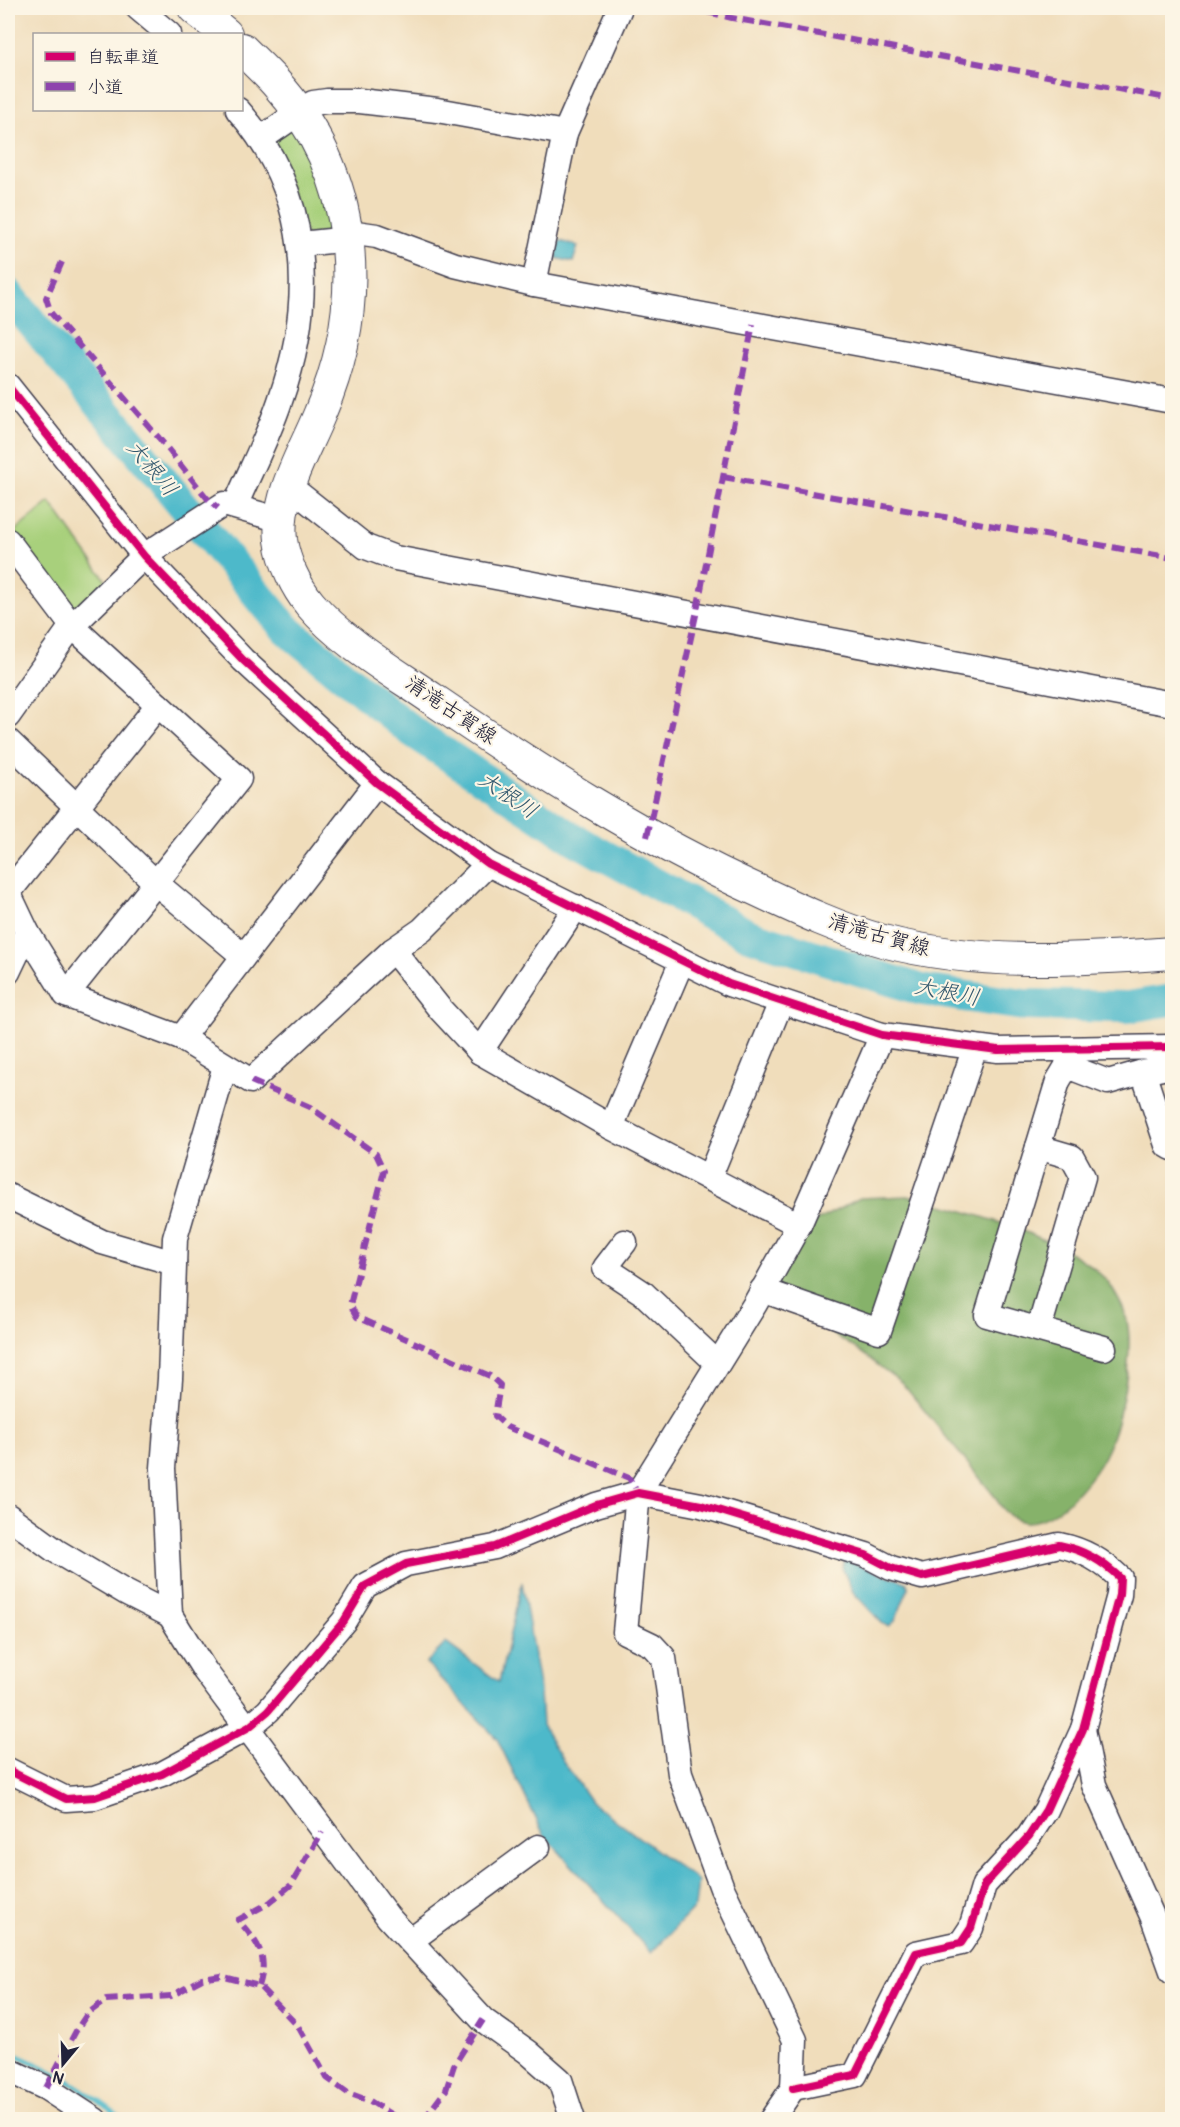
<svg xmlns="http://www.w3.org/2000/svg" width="1180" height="2127" font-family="Pangolin,'Klee One',sans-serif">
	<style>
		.green { fill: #a8d07b; stroke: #65795b; stroke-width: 1.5 }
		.forest { fill: #86b26b; stroke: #546a53; stroke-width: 1.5 }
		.water { fill: #4eb9ca; stroke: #386e82; stroke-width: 1.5 }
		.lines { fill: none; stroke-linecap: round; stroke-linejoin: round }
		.stream { stroke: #4eb9ca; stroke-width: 5 }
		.river { stroke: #4eb9ca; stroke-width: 32 }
		.minor-casing { stroke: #413e4e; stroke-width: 27 }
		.major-casing { stroke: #413e4e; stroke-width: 34 }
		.minor { stroke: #fff; stroke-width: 24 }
		.major { stroke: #fff; stroke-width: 32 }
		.quiet { stroke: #8e44ad; stroke-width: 6; stroke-dasharray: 12 6; stroke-linecap: butt }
		.cycleway-casing { stroke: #fcf5e5; stroke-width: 11 }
		.cycleway { stroke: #d6006c; stroke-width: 8 }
		.labels { text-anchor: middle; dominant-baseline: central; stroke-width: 4.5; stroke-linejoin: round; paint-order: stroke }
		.street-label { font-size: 21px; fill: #22223b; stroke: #fcf5e5 }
		.water-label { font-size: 22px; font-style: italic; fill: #31576d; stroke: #fcf5e5 }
	</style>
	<rect width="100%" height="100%" fill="#fcf5e5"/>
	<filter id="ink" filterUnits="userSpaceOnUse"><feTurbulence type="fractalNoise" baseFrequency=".0167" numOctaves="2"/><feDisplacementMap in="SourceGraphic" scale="12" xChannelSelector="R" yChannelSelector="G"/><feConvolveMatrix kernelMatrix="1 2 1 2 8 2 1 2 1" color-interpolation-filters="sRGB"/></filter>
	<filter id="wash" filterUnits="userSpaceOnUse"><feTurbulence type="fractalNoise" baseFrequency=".008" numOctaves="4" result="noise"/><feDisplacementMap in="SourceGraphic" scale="24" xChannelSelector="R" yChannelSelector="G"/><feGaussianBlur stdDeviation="1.35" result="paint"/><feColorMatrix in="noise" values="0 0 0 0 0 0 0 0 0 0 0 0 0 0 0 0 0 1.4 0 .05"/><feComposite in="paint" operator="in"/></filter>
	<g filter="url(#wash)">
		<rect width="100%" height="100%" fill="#f0ddbb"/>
		<g class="green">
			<polygon points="293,123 313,158 338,232 306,236 273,137"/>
			<polygon points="50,502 107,582 74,614 10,535"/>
		</g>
		<path class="forest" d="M 908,1196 C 960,1209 1077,1240 1109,1284 C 1115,1293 1125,1310 1127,1321 C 1134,1354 1121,1419 1107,1450 C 1091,1486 1026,1560 996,1498 L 902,1383 L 855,1348 L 791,1308 L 779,1297 L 775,1268 L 789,1242 L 814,1222 L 860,1198 Z"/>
		<g class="water">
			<polygon points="560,241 578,246 573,262 556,258"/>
			<polygon points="845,1560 906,1582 909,1587 895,1621 889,1626 883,1624 853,1592 842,1568"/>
			<polygon points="522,1582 540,1692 542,1725 561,1758 591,1802 698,1881 695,1907 651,1953 544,1835 497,1739 426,1663 446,1643 499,1682"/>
		</g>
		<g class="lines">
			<path class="stream" d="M 8,2052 C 50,2067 89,2092 124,2120"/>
			<polyline class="river" points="8,294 286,629 410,730 574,839 749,935 922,990 1024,1005 1128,1007 1172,1000"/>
		</g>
	</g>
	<g filter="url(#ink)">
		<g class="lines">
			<defs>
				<g id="minor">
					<polyline points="138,8 169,34"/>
					<polyline points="262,138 313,103 327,101 360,101 437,110 565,133"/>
					<polyline points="349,232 377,236 455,265 534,284 1172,401"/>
					<polyline points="301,244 349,239"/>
					<polyline points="534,284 565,133 620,8"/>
					<polyline points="8,386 144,556 243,660 377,783 488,864 729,984 882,1035 998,1050 1172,1047"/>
					<polyline points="289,486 366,547 395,558 1172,704"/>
					<path d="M 235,506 C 250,471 268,437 280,401 C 316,299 311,193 238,110"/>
					<polyline points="8,541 72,626 239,779 66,995"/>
					<polyline points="8,716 72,626 144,556 224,504 281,520"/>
					<polyline points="8,741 156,883 242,955"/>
					<polyline points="8,892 27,932 66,995 181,1038 251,1081 393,950 422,930 488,864"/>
					<polyline points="8,893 158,705"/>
					<polyline points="393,950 440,1009 480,1052 611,1127 799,1225"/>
					<polyline points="8,972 27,932"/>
					<polyline points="181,1038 377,783"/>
					<polyline points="480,1052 576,907"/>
					<polyline points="1069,1052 1067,1066 1108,1082 1143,1072 1167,1145 1172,1148"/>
					<polyline points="225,1066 175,1238 170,1379 163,1468 170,1615 205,1671 388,1917 483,2020 528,2052 560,2080 573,2120"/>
					<polyline points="1067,1066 1058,1081 987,1315 1104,1348"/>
					<polyline points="1143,1072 1172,1066"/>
					<polyline points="611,1127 682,961"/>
					<polyline points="1038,1147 1072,1157 1083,1177 1039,1329"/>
					<polyline points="709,1178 781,1002"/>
					<polyline points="8,1196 102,1242 174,1263"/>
					<polyline points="625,1242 605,1268 643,1293 717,1363"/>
					<polyline points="762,1290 879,1331 975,1047"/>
					<polyline points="8,1516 56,1551 125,1592 170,1615"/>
					<polyline points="1083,1729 1094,1785 1153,1918 1172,1971"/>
					<path d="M 8,1770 L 66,1799 L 95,1797 L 162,1774 L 249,1727 L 268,1711 L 344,1621 L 365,1586 L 406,1564 L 495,1547 L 596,1505 L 638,1493 L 701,1505 L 866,1555 L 891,1568 L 922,1577 L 1059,1545 C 1084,1550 1102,1561 1120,1578 L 1119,1595 L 1083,1729 L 1046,1810 L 1029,1836 L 984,1885 L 971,1928 L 961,1943 L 916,1953 L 855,2075 L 793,2088"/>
					<polyline points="410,1941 538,1847"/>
					<polyline points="8,2070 46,2088 95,2120"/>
					<polyline points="771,2120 793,2088 795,2040 722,1888 680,1774 664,1658 652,1645 625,1632 638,1493 755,1304 799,1225 882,1035"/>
				</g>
				<g id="major">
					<polyline points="194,8 226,34"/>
					<path d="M 242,49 C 253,60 265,71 275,82 C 360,175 368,301 320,413 C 304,453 276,495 281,540 C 284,562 296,587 310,604 C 343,643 392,671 434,700 C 538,771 644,839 759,891 C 799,910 840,929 883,941 C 977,966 1076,960 1172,953"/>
				</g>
			</defs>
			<use href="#minor" class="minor-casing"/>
			<use href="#major" class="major-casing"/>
			<use href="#minor" class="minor"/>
			<use href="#major" class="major"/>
			<g class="quiet">
				<polyline points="690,8 732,18 1172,99"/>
				<polyline points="62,262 46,298 51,313 159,438 207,498 218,508"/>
				<polyline points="723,477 1172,558"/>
				<polyline points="647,837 696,615 753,324"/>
				<polyline points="251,1081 310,1107 376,1154 384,1171 350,1305 357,1317 490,1376 500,1385 495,1416 507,1427 629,1478 638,1493"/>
				<path d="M 259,1986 C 269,1955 258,1943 238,1920 L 269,1903 L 291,1885 L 322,1832"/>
				<polyline points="46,2088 77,2029 87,2014 106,2000 171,1996 202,1979 221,1976 259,1986 298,2026 327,2078 348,2093 370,2101 400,2120"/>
				<polyline points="423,2120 446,2090 454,2065 483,2020"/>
				<polyline points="1172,2120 1172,2119"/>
			</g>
			<defs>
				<g id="cycleway">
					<polyline points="8,386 144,556 243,660 377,783 488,864 729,984 882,1035 998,1050 1172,1047"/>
					<path d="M 8,1770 L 66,1799 L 95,1797 L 162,1774 L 249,1727 L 268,1711 L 344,1621 L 365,1586 L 406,1564 L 495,1547 L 596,1505 L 638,1493 L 701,1505 L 866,1555 L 891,1568 L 922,1577 L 1059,1545 C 1084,1550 1102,1561 1120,1578 L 1119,1595 L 1083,1729 L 1046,1810 L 1029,1836 L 984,1885 L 971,1928 L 961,1943 L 916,1953 L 855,2075 L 793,2088"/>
				</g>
			</defs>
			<use href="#cycleway" class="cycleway-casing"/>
			<use href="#cycleway" class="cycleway"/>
		</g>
	</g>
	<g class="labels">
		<g class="street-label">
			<text transform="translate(451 710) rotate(34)">清滝古賀線</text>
			<text transform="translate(879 935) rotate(16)">清滝古賀線</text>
		</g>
		<g class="water-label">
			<text transform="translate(152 468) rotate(50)">大根川</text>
			<text transform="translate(508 795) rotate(34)">大根川</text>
			<text transform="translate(947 992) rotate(11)">大根川</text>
		</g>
	</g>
	<rect width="1180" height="2127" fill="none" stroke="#fcf5e5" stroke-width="30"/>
	<rect x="33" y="33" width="210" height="78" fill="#fcf5e5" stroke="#a5a1a1" stroke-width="1.5"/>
	<rect x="45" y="52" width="30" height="9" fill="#d6006c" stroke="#a5a1a1" stroke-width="1.5"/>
	<text x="87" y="63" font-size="18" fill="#22223b">自転車道</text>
	<rect x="45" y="82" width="30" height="9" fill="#8e44ad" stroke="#a5a1a1" stroke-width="1.5"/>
	<text x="87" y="93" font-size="18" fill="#22223b">小道</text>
	<g transform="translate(63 2064) rotate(199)" stroke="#fcf5e5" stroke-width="4.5" paint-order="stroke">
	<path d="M0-4.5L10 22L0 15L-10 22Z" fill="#22223b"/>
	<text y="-9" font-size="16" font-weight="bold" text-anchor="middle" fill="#22223b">N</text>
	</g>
</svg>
